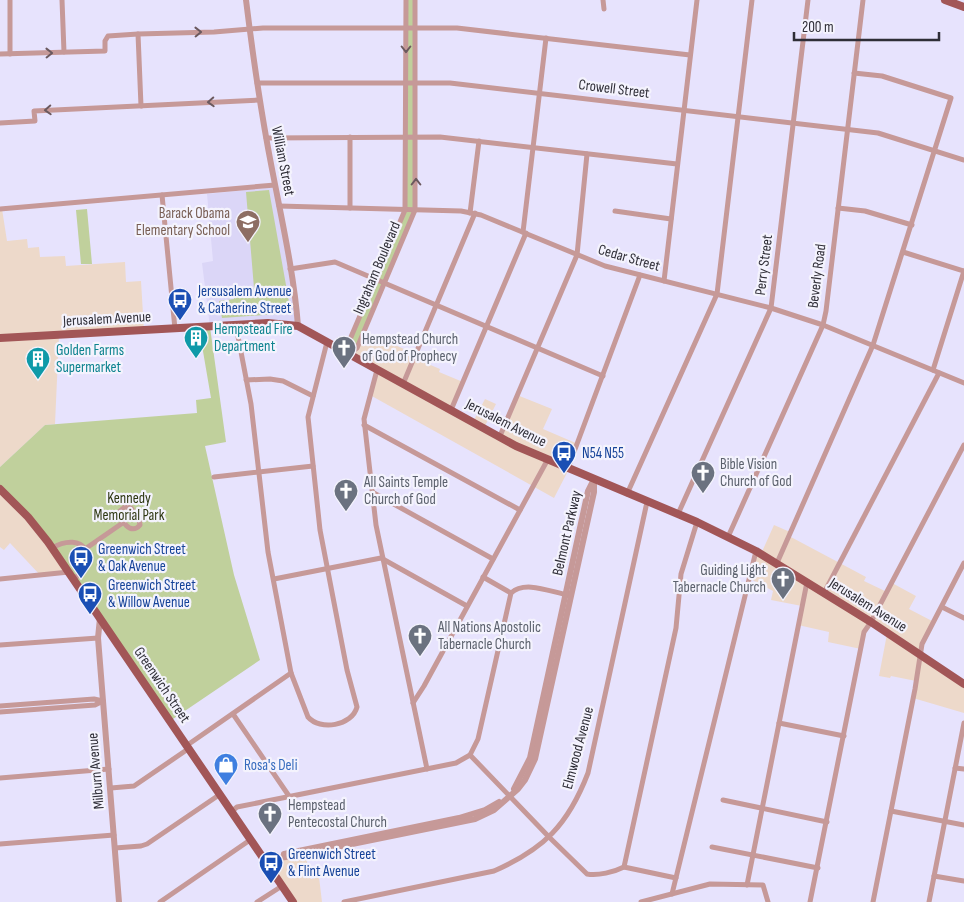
<svg xmlns="http://www.w3.org/2000/svg" width="964" height="902" font-family="'Sofia Sans Condensed',sans-serif">
	<style>
		.commercial { fill: #edd9ca }
		.built { fill: #dbd6f7 }
		.green { fill: #c0d09c }
		.lines { fill: none; stroke-linecap: round; stroke-linejoin: round }
		.minor { stroke: #c69998; stroke-width: 5 }
		.tertiary { stroke: #c69998; stroke-width: 6 }
		.primary { stroke: #a25657; stroke-width: 8 }
		.oneway { stroke: #6b595e }
		.labels { text-anchor: middle; dominant-baseline: central; stroke-width: 4.5; stroke-linejoin: round; paint-order: stroke }
		.street-label { font-size: 15px; fill: #2f2e37; stroke: #f4f3fd }
		.education-label { font-size: 15px; fill: #785e54; stroke: #f4f3fd; text-anchor: end }
		.transit-label { font-size: 15px; fill: #164399; stroke: #f4f3fd; text-anchor: start }
		.culture-label { font-size: 15px; fill: #0d838f; stroke: #f4f3fd; text-anchor: start }
		.worship-label { font-size: 15px; fill: #5b616d; stroke: #f4f3fd; text-anchor: start }
		.park-label { font-size: 15px; fill: #2e3712; stroke: #f4f3fd }
		.shop-label { font-size: 15px; fill: #366cbe; stroke: #f4f3fd; text-anchor: start }
	</style>
	<rect width="100%" height="100%" fill="#e7e3fd"/>
	<g class="commercial">
		<polygon points="2,209 7,241 27,239 28,248 39,247 40,257 65,256 66,266 125,262 126,282 141,281 144,331 59,335 55,424 45,425 0,467 0,210"/>
		<polygon points="364,331 415,354 414,358 440,369 439,372 463,382 451,410 473,422 485,399 496,404 484,428 499,436 517,395 552,409 543,429 578,444 569,469 554,498 370,395 377,370 349,354"/>
		<polygon points="0,489 69,572 41,576 10,543 4,550 0,547"/>
		<polygon points="774,525 790,532 789,536 866,577 864,581 887,592 892,583 916,596 909,609 934,622 922,644 921,655 964,684 964,713 913,698 916,681 891,676 890,678 879,676 887,634 871,623 864,632 861,649 828,642 829,632 798,625 802,606 771,600 773,591 749,578 756,551 761,554"/>
		<polygon points="305,854 311,879 319,877 322,902 293,902 264,860"/>
	</g>
	<polygon class="built" points="275,187 298,326 210,327 202,263 213,261 207,194"/>
	<g class="green">
		<polygon points="406,0 415,0 415,210 357,348 349,354 348,344 405,210"/>
		<polygon points="269,190 291,313 222,318 219,301 234,299 233,290 254,288 246,192"/>
		<polygon points="87,209 92,264 81,264 76,210"/>
		<polygon points="210,327 226,442 205,446 234,575 260,660 170,721 48,542 0,489 0,467 45,425 197,413 196,400 211,398 199,328"/>
	</g>
	<g class="lines">
		<g class="minor">
			<polyline points="10,0 10,54"/>
			<polyline points="62,0 64,52"/>
			<polyline points="603,0 604,9"/>
			<polyline points="138,34 141,106"/>
			<polyline points="0,54 105,51 105,41 108,36 138,34 214,32 263,28 457,28 690,55"/>
			<polyline points="257,83 450,83 878,133 964,160"/>
			<polyline points="0,123 35,121 34,111 259,100"/>
			<polyline points="350,137 350,208"/>
			<polyline points="266,138 440,137 677,164"/>
			<polyline points="162,195 175,329"/>
			<polyline points="279,206 461,211 481,215 605,266 771,308 823,325 964,383"/>
			<polyline points="838,208 865,211 912,225"/>
			<polyline points="0,209 275,185"/>
			<polyline points="615,211 671,219"/>
			<polyline points="470,213 479,141"/>
			<polyline points="523,232 546,38"/>
			<polyline points="903,252 964,271"/>
			<polyline points="290,269 335,262 603,376"/>
			<polyline points="664,281 697,0"/>
			<path d="M 236,326 L 251,404 L 268,552 L 291,673 L 308,717 C 320,731 352,726 357,707 L 347,670 L 320,530 L 308,417 L 327,342"/>
			<polyline points="349,354 357,348 415,210 415,0"/>
			<polyline points="349,354 348,344 405,210 406,0"/>
			<polyline points="377,370 364,419 376,525 427,769"/>
			<polyline points="933,370 964,271"/>
			<polyline points="246,380 270,379 283,381 313,396"/>
			<polyline points="403,384 475,213"/>
			<polyline points="451,410 526,233"/>
			<polyline points="364,425 520,510"/>
			<polyline points="500,436 577,255 587,154"/>
			<polyline points="568,468 640,275"/>
			<polyline points="214,477 313,466"/>
			<polyline points="372,492 493,559"/>
			<polyline points="627,494 717,294 752,0"/>
			<path d="M 125,507 L 131,508 L 139,519 L 140,525 C 131,536 120,521 120,511 Z"/>
			<polyline points="678,514 771,308 808,0"/>
			<polyline points="728,537 823,325 826,311 863,0"/>
			<path d="M 52,548 C 83,530 102,558 74,579"/>
			<polyline points="85,549 124,522"/>
			<polyline points="777,563 873,345 951,98 882,76 854,73"/>
			<polyline points="483,577 511,593"/>
			<polyline points="0,579 69,572"/>
			<polyline points="274,579 381,558 467,606"/>
			<polyline points="824,593 939,373"/>
			<polyline points="942,607 964,618"/>
			<polyline points="0,645 98,638"/>
			<polyline points="413,703 424,686 548,459"/>
			<polyline points="0,706 94,699 103,701"/>
			<polyline points="0,712 95,705 103,701"/>
			<polyline points="233,714 289,796"/>
			<polyline points="779,723 844,736"/>
			<polyline points="186,746 291,673"/>
			<path d="M 470,755 L 549,837 L 587,874 C 598,876 614,872 624,867 L 676,878"/>
			<polyline points="955,768 964,769"/>
			<polyline points="0,778 109,769"/>
			<polyline points="111,788 134,786 188,749"/>
			<polyline points="723,800 827,822"/>
			<polyline points="891,811 964,825"/>
			<path d="M 231,812 L 237,807 L 456,763 L 470,755 L 478,739 L 511,593 C 525,580 551,592 568,595"/>
			<polyline points="0,844 114,835"/>
			<polyline points="712,847 818,868"/>
			<polyline points="115,848 141,846 147,844 219,795"/>
			<polyline points="624,867 676,628 681,574 697,522"/>
			<polyline points="934,876 964,881"/>
			<polyline points="747,885 807,582"/>
			<polyline points="672,894 756,551"/>
			<polyline points="160,902 250,840"/>
			<polyline points="257,902 282,886"/>
			<path d="M 344,902 L 494,871 C 544,849 568,825 588,773 L 647,502"/>
			<polyline points="641,902 710,884 763,885 768,902"/>
			<polyline points="810,902 864,632 871,622 964,445"/>
			<polyline points="873,902 915,689 922,644 964,563"/>
			<polyline points="929,902 964,723"/>
		</g>
		<g class="tertiary">
			<path d="M 246,0 C 253,57 261,113 272,169 C 282,221 294,274 298,326"/>
			<polyline points="100,618 98,638 119,902"/>
			<polyline points="514,789 530,758 588,491 592,483"/>
			<polyline points="284,854 459,818 485,810 499,802"/>
			<polyline points="264,860 293,856 475,819 494,810 518,789 525,780 535,759 594,492 594,479"/>
		</g>
		<g class="primary">
			<polyline points="945,0 964,7"/>
			<polyline points="0,338 268,323 298,326 516,446 697,522 756,551 871,622 964,684"/>
			<polyline points="0,489 28,517 48,542 293,902"/>
		</g>
	</g>
	<defs><path id="oneway-chevron" d="M-2-3.5L2.5 0L-2 3.5" fill="none" stroke-width="1.6" stroke-linecap="round" stroke-linejoin="round" transform="scale(1.25)"/></defs>
	<g class="oneway">
		<use href="#oneway-chevron" transform="translate(198 32) rotate(-1)"/>
		<use href="#oneway-chevron" transform="translate(406 49) rotate(90)"/>
		<use href="#oneway-chevron" transform="translate(49 53) rotate(-1)"/>
		<use href="#oneway-chevron" transform="translate(211 102) rotate(177)"/>
		<use href="#oneway-chevron" transform="translate(48 110) rotate(177)"/>
		<use href="#oneway-chevron" transform="translate(416 182) rotate(-90)"/>
	</g>
	<defs>
		<symbol id="school-pin" viewBox="-11 -11 22 30"><path d="M0 17L-7.5 6A9.5 9.5 0 1 1 7.5 6Z" fill="#8d6e63" stroke="#f4f3fd"/><path d="M0-5L7-2L0 1L-7-2ZM-4 1L0 2.5L4 1V4Q0 6-4 4Z" fill="#fff"/></symbol>
		<symbol id="bus-pin" viewBox="-11 -11 22 30"><path d="M0 17L-7.5 6A9.5 9.5 0 1 1 7.5 6Z" fill="#1a4fb4" stroke="#f4f3fd"/><path d="M-5-6H5V4H4V6H2V4H-2V6H-4V4H-5ZM-3.5-4V0h7V-4ZM-3.5 1.2v1.5H-2V1.2ZM2 1.2v1.5H3.5V1.2Z" fill="#fff"/></symbol>
		<symbol id="building-pin" viewBox="-11 -11 22 30"><path d="M0 17L-7.5 6A9.5 9.5 0 1 1 7.5 6Z" fill="#0f9aa8" stroke="#f4f3fd"/><path d="M-4-6H4V6H1V3H-1V6H-4ZM-2.5-4.3h1.7v1.8h-1.7ZM.8-4.3h1.7v1.8H.8ZM-2.5-1h1.7V.8h-1.7ZM.8-1h1.7V.8H.8Z" fill="#fff"/></symbol>
		<symbol id="church-pin" viewBox="-11 -11 22 30"><path d="M0 17L-7.5 6A9.5 9.5 0 1 1 7.5 6Z" fill="#6b7280" stroke="#f4f3fd"/><path d="M-1.2-6h2.4v3.5h3.3v2.4h-3.3V6h-2.4V-.1h-3.3v-2.4h3.3Z" fill="#fff"/></symbol>
		<symbol id="shop-pin" viewBox="-11 -11 22 30"><path d="M0 17L-7.5 6A9.5 9.5 0 1 1 7.5 6Z" fill="#3f7fe0" stroke="#f4f3fd"/><path d="M-5-2.5h2.3a2.7 3.5 0 0 1 5.4 0H5L5.5 6h-11ZM-1.5-2.5h3a1.5 2.3 0 0 0-3 0Z" fill="#fff"/></symbol>
	</defs>
	<g fill-rule="evenodd">
		<use href="#school-pin" x="234" y="208" width="28" height="38"/>
		<use href="#bus-pin" x="166" y="286" width="28" height="38"/>
		<use href="#building-pin" x="182" y="324" width="28" height="38"/>
		<use href="#church-pin" x="330" y="334" width="28" height="38"/>
		<use href="#building-pin" x="24" y="345" width="28" height="38"/>
		<use href="#bus-pin" x="550" y="439" width="28" height="38"/>
		<use href="#church-pin" x="689" y="459" width="28" height="38"/>
		<use href="#church-pin" x="332" y="477" width="28" height="38"/>
		<use href="#bus-pin" x="67" y="544" width="28" height="38"/>
		<use href="#church-pin" x="769" y="565" width="28" height="38"/>
		<use href="#bus-pin" x="76" y="580" width="28" height="38"/>
		<use href="#church-pin" x="406" y="622" width="28" height="38"/>
		<use href="#shop-pin" x="212" y="751" width="28" height="38"/>
		<use href="#church-pin" x="256" y="800" width="28" height="38"/>
		<use href="#bus-pin" x="257" y="849" width="28" height="38"/>
	</g>
	<g class="labels">
		<g class="street-label">
			<text transform="translate(614 89) rotate(7)">Crowell Street</text>
			<text transform="translate(283 161) rotate(79)">William Street</text>
			<text transform="translate(629 258) rotate(16)">Cedar Street</text>
			<text transform="translate(764 265) rotate(-83)">Perry Street</text>
			<text transform="translate(377 268) rotate(-67)">Ingraham Boulevard</text>
			<text transform="translate(817 276) rotate(-83)">Beverly Road</text>
			<text transform="translate(107 319) rotate(-3)">Jerusalem Avenue</text>
			<text transform="translate(506 423) rotate(27)">Jerusalem Avenue</text>
			<text transform="translate(567 533) rotate(-77)">Belmont Parkway</text>
			<text transform="translate(868 605) rotate(32)">Jerusalem Avenue</text>
			<text transform="translate(162 685) rotate(56)">Greenwich Street</text>
			<text transform="translate(578 748) rotate(-75)">Elmwood Avenue</text>
			<text transform="translate(96 771) rotate(-95)">Milburn Avenue</text>
		</g>
		<g class="education-label">
			<text x="230" y="213">Barack Obama<tspan x="230" dy="17">Elementary School</tspan></text>
		</g>
		<g class="transit-label">
			<text x="198" y="291">Jersusalem Avenue<tspan x="198" dy="17">&amp; Catherine Street</tspan></text>
			<text x="582" y="453">N54 N55</text>
			<text x="98" y="549">Greenwich Street<tspan x="98" dy="17">&amp; Oak Avenue</tspan></text>
			<text x="108" y="585">Greenwich Street<tspan x="108" dy="17">&amp; Willow Avenue</tspan></text>
			<text x="288" y="854">Greenwich Street<tspan x="288" dy="17">&amp; Flint Avenue</tspan></text>
		</g>
		<g class="culture-label">
			<text x="214" y="329">Hempstead Fire<tspan x="214" dy="17">Department</tspan></text>
			<text x="56" y="350">Golden Farms<tspan x="56" dy="17">Supermarket</tspan></text>
		</g>
		<g class="worship-label">
			<text x="362" y="339">Hempstead Church<tspan x="362" dy="17">of God of Prophecy</tspan></text>
			<text x="720" y="464">Bible Vision<tspan x="720" dy="17">Church of God</tspan></text>
			<text x="364" y="482">All Saints Temple<tspan x="364" dy="17">Church of God</tspan></text>
			<text x="766" y="570" text-anchor="end">Guiding Light<tspan x="766" dy="17">Tabernacle Church</tspan></text>
			<text x="438" y="627">All Nations Apostolic<tspan x="438" dy="17">Tabernacle Church</tspan></text>
			<text x="288" y="805">Hempstead<tspan x="288" dy="17">Pentecostal Church</tspan></text>
		</g>
		<g class="park-label">
			<text x="129" y="498">Kennedy<tspan x="129" dy="17">Memorial Park</tspan></text>
		</g>
		<g class="shop-label">
			<text x="244" y="765">Rosa's Deli</text>
		</g>
	</g>
	<path d="M794 32v8h145v-8" fill="none" stroke="#2f2e37" stroke-width="2.5"/>
	<text x="802" y="32" font-size="15" fill="#2f2e37" stroke="#f4f3fd" stroke-width="4" paint-order="stroke">200 m</text>
</svg>
